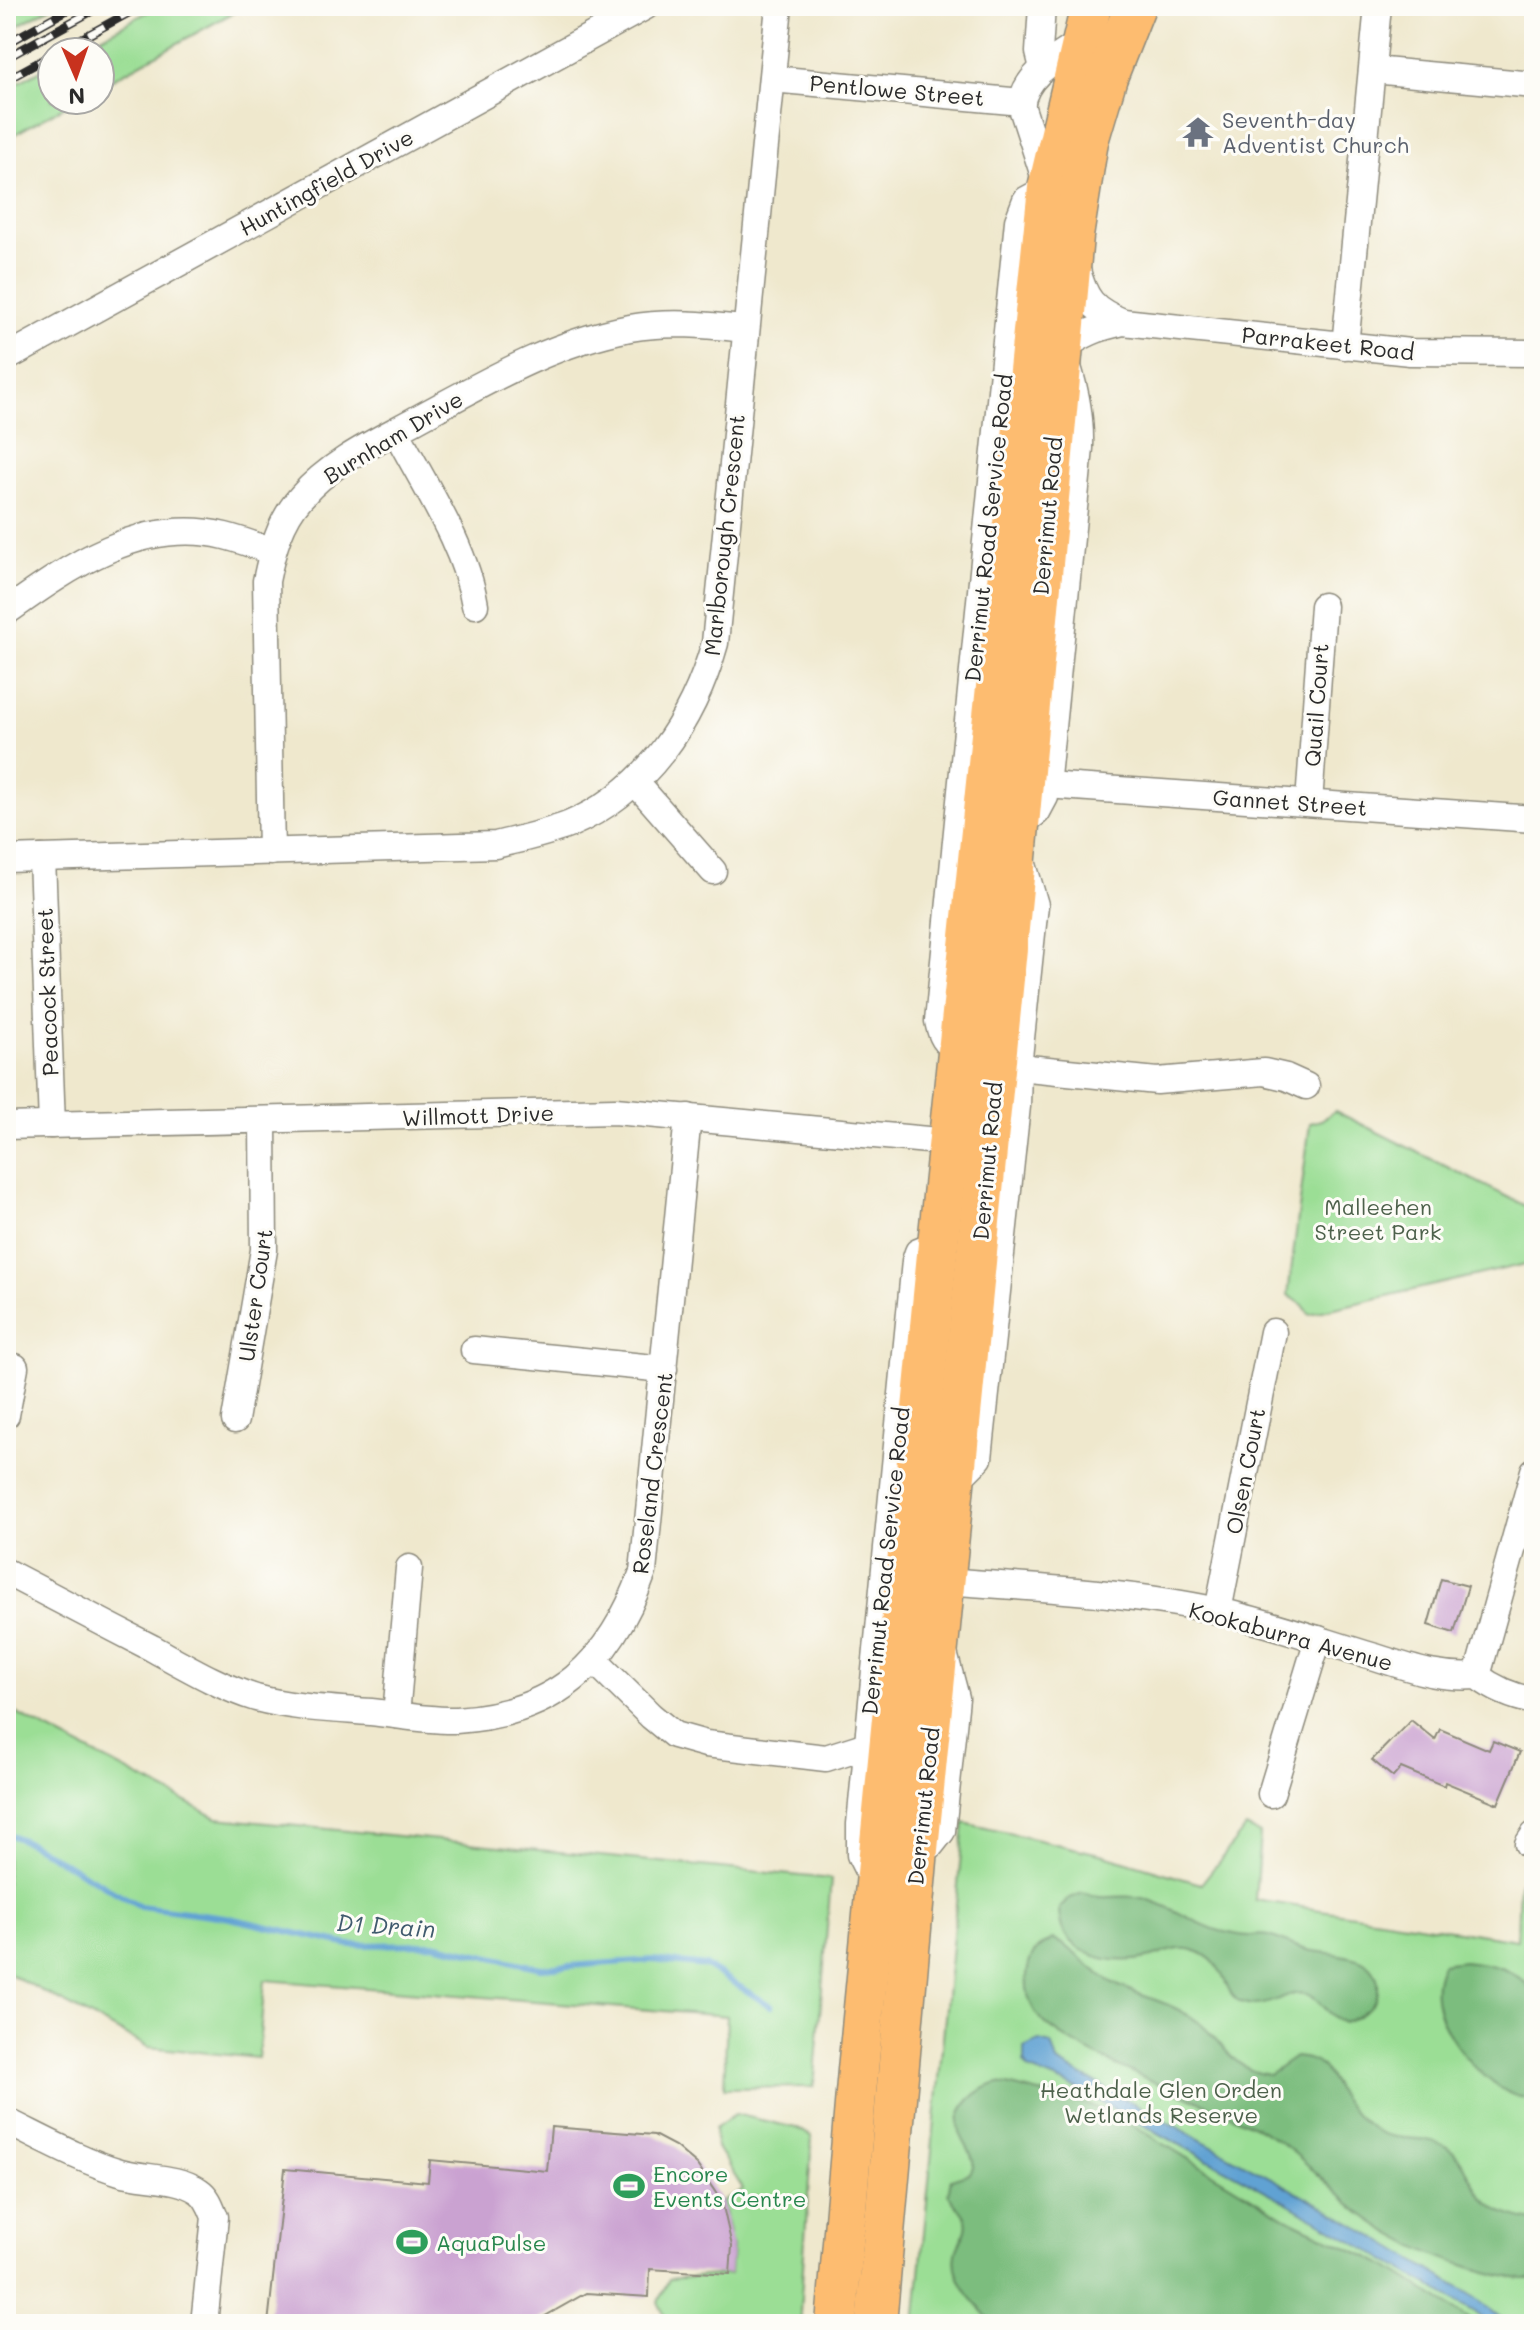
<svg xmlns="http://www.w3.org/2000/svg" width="1540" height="2330" font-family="Mali,sans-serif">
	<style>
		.green { fill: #9bde95; stroke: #638460; stroke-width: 2 }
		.forest { fill: #7cbd7e; stroke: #547454; stroke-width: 2 }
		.water { fill: #60a2d3; stroke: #46667f; stroke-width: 2 }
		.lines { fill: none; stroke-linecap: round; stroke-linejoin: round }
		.stream { stroke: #60a2d3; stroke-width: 6 }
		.building { fill: #caa2d1 }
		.minor-casing { stroke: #8d8a7c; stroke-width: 29 }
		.highway-casing { stroke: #8d8a7c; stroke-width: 43 }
		.minor { stroke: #fff; stroke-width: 26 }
		.highway { stroke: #fdbc70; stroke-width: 40 }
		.rail-casing { stroke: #2b2b2b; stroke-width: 9 }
		.rail { stroke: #fdfcf7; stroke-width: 6; stroke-dasharray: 18; stroke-linecap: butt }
		.labels { text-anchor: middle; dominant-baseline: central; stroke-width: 6; stroke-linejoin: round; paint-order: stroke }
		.street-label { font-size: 22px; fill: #2b2b2b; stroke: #fdfcf7 }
		.worship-label { font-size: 22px; fill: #5b616d; stroke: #fdfcf7; text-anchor: start }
		.park-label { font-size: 22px; fill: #4d614b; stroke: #fdfcf7 }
		.leisure-label { font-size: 22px; fill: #27864d; stroke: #fdfcf7; text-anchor: start }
		.water-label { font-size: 24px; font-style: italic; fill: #405b6e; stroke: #fdfcf7 }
	</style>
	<rect width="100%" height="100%" fill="#fdfcf7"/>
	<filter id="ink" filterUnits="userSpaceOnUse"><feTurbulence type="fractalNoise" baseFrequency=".0125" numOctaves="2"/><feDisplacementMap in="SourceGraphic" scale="16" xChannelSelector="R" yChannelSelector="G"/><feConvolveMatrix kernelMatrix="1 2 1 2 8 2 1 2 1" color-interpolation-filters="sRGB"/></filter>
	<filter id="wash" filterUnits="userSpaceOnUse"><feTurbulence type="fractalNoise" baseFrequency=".006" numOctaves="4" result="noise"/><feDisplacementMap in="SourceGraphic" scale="32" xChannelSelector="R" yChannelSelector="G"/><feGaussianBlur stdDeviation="1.8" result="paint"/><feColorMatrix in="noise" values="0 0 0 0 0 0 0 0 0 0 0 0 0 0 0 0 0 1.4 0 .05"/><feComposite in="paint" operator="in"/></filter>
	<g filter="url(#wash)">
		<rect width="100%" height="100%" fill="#efe8cd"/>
		<g class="green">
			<polygon points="6,6 53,6 6,32"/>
			<polygon points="158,6 245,6 100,86 100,52 74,52"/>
			<polygon points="52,64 52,100 76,100 6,139 6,89"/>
			<polygon points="1335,1111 1534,1210 1534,1262 1309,1314 1303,1305 1288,1295 1310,1123 1321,1120"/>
			<polygon points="6,1708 217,1818 831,1879 814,2087 724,2088 727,2016 265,1980 258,2058 148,2047 6,1972"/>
			<polygon points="964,1823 1104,1855 1201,1884 1246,1827 1260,1834 1255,1900 1517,1940 1519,1882 1534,1882 1534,2324 915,2324"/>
			<polygon points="735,2114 796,2128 812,2136 800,2312 803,2324 666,2324 668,2322 658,2302 669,2279 730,2274 732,2246 722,2202 743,2189 716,2146 715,2128"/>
		</g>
		<g class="forest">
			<path d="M 1082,1893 C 1105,1902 1120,1893 1142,1898 C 1171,1905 1193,1923 1220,1931 C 1229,1933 1241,1936 1250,1936 C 1257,1936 1262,1934 1268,1936 C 1282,1939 1294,1947 1308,1950 C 1334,1956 1381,1951 1378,1991 C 1377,2008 1357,2017 1344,2023 C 1326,2016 1319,1997 1306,1994 C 1282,1990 1266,2013 1241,2002 C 1221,1993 1229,1961 1193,1950 C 1179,1946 1165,1953 1152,1957 C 1127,1963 1102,1962 1080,1949 C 1064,1939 1059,1926 1059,1908 L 1068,1899 Z"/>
			<path d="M 1053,1939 C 1076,1950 1091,1971 1113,1983 C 1140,1997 1172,2002 1197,2021 C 1224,2042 1231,2070 1269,2075 L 1295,2057 C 1327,2059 1327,2077 1342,2099 C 1350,2109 1363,2122 1373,2129 C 1397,2144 1429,2133 1450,2149 C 1460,2156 1466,2169 1471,2179 C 1485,2208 1504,2216 1534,2221 L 1534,2279 C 1512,2280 1490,2273 1469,2267 C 1429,2255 1394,2238 1361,2213 C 1327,2186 1301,2153 1263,2131 C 1217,2104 1055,2050 1034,2010 C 1028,2000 1026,1986 1027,1975 C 1029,1955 1036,1947 1053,1939 Z"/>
			<path d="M 1463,1961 C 1491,1964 1517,1968 1534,1993 L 1534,2100 C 1526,2098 1517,2097 1509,2093 C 1470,2073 1417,2010 1442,1964 Z"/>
			<path d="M 999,2083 L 1096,2107 L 1136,2127 L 1286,2218 L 1385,2265 L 1478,2324 L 995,2324 C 976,2305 948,2278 957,2249 C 960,2239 969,2231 966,2219 C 963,2211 953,2202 948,2194 L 951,2179 L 970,2173 C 980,2159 964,2147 960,2132 C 954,2107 978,2088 999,2083 Z"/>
		</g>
		<polygon class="water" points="1039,2041 1051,2044 1057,2062 1323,2206 1470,2294 1509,2324 1490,2324 1475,2312 1288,2203 1077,2089 1028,2069 1024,2062 1024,2048"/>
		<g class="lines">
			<polyline class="stream" points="6,1833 31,1844 140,1906 225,1917 349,1945 433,1944 541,1968 653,1960 706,1966 771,2006"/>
		</g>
		<g id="blocks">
			<g class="building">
				<polygon points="1441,1579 1468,1586 1454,1633 1428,1625"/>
				<polygon points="1411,1720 1435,1740 1440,1729 1489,1750 1493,1741 1520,1752 1498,1804 1445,1782 1444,1786 1401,1768 1393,1777 1372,1760"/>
				<polygon points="551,2127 654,2135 675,2146 697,2165 722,2202 732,2246 730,2274 650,2269 649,2297 586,2293 531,2324 268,2324 285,2169 428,2182 430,2160 547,2171"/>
			</g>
		</g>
	</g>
	<g filter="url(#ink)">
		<use href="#blocks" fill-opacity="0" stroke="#8d8a7c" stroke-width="2"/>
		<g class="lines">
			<defs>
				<g id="minor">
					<polyline points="1042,6 1039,52 1043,68"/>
					<polyline points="1373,70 1534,85"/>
					<polyline points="772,79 1022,102"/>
					<path d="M 1076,267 C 1085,300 1092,309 1123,322"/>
					<polyline points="1345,346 1378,6"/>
					<polyline points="6,358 646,6"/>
					<path d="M 396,431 C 424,485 465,545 475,605"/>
					<path d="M 6,612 C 70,566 142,516 225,536 C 241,540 257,546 272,552"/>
					<polyline points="636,783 713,871"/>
					<polyline points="1046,785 1534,819"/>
					<polyline points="1309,803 1323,606"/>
					<path d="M 1019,825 L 1037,812 L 1045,797 L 1080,448 C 1081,412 1074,383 1062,349 C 1082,334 1099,327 1123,322 L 1410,352 L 1534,353"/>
					<path d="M 271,852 L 266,581 C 272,552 280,520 301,497 C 331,462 377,441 417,419 C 486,382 551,343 630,328 C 668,321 707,325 745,329"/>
					<polyline points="42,858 52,1125"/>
					<path d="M 6,859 L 496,845 C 520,839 544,834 568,825 C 646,792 693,722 715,643 L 779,6"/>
					<path d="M 958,1051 C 945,1043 941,1036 938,1021 L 1018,221 L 1026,200 L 1048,188 L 1021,105 C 1026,74 1056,59 1080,43"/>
					<polyline points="1018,1067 1157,1081 1264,1072 1286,1077 1306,1086"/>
					<polyline points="6,1126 615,1111 949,1142"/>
					<polyline points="474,1350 664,1369"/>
					<polyline points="6,1415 15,1367"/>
					<polyline points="235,1420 264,1250 263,1122"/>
					<polyline points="955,1482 979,1458 1017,1106 1018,1067 1035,905 1022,861"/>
					<path d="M 6,1572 C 54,1597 103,1623 152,1648 C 185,1666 220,1687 256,1698 C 293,1708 333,1709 371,1712 C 399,1715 428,1721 456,1720 C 555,1714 610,1664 643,1572 L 688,1117"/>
					<path d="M 945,1581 C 1035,1588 1130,1592 1218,1611 C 1267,1622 1316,1639 1365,1654 C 1407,1666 1432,1679 1477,1676 C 1494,1689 1513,1697 1534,1701"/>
					<polyline points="1218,1611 1273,1332"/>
					<polyline points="595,1661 651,1716 674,1735 706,1744 826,1758 867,1745"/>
					<polyline points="1477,1676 1534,1471"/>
					<polyline points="396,1715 409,1568"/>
					<polyline points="1271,1794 1318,1639"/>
					<polyline points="1528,1844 1534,1835"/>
					<polyline points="918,1849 931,1845 942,1831 956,1698 944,1653"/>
					<polyline points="872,1879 860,1855 860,1824 915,1261 918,1252 938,1244"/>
					<path d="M 6,2121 C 43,2139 80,2160 120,2172 C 144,2179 177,2176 199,2191 C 208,2197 211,2207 215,2217 L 204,2324"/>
				</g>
				<g id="highway">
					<polyline points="836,2324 858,2070 938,1244 1048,188 1091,6"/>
					<polyline points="876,2324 918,1849 1017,847 1073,236 1088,141 1107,77 1135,6"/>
				</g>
			</defs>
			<use href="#minor" class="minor-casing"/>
			<use href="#highway" class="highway-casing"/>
			<use href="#minor" class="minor"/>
			<use href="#highway" class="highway"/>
			<defs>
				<g id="rail">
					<polyline points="6,44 74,6"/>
					<polyline points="57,52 141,6"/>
					<polyline points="6,58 101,6"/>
					<polyline points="6,80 52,55"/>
				</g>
			</defs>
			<use href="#rail" class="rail-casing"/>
			<use href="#rail" class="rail"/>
		</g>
	</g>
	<defs>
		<symbol id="temple-bare" viewBox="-9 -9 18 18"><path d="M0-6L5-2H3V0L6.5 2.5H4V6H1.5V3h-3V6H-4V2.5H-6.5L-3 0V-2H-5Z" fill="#6b7280" stroke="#fdfcf7" stroke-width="2.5" paint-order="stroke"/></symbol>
		<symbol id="stadium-bare" viewBox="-9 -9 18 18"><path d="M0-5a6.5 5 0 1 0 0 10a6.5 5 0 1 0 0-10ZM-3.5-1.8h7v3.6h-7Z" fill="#2e9e5b" stroke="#fdfcf7" stroke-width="2.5" paint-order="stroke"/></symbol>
	</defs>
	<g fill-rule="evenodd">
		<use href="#temple-bare" x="1176" y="110" width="44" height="44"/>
		<use href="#stadium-bare" x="607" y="2164" width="44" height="44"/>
		<use href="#stadium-bare" x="390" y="2220" width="44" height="44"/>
	</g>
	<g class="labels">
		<g class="street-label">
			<text transform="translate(897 90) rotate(5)">Pentlowe Street</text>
			<text transform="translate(326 182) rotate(-29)">Huntingfield Drive</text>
			<text transform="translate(1328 343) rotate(6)">Parrakeet Road</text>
			<text transform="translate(393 437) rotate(-31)">Burnham Drive</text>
			<text transform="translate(1047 516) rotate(-85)">Derrimut Road</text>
			<text transform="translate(988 528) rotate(-84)">Derrimut Road Service Road</text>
			<text transform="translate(724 535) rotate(-84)">Marlborough Crescent</text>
			<text transform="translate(1316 705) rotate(-86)">Quail Court</text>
			<text transform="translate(1290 802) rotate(4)">Gannet Street</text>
			<text transform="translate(47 992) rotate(-92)">Peacock Street</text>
			<text transform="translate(478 1115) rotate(-2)">Willmott Drive</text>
			<text transform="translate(987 1161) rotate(-85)">Derrimut Road</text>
			<text transform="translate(255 1295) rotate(-82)">Ulster Court</text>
			<text transform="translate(1245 1471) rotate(-79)">Olsen Court</text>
			<text transform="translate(652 1473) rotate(-83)">Roseland Crescent</text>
			<text transform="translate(885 1561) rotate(-84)">Derrimut Road Service Road</text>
			<text transform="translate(1291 1636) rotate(15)">Kookaburra Avenue</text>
			<text transform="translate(923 1806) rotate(-84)">Derrimut Road</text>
		</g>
		<g class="worship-label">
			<text x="1222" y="119">Seventh-day<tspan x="1222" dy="25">Adventist Church</tspan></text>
		</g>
		<g class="park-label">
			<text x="1378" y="1206">Malleehen<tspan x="1378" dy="25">Street Park</tspan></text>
			<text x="1161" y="2089">Heathdale Glen Orden<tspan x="1161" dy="25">Wetlands Reserve</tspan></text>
		</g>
		<g class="leisure-label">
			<text x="653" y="2173">Encore<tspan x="653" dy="25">Events Centre</tspan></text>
			<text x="436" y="2242">AquaPulse</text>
		</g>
		<g class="water-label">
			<text transform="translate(386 1925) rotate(4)">D1 Drain</text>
		</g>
	</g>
	<rect width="1540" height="2330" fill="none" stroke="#fdfcf7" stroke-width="32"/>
	<g transform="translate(76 76) rotate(178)"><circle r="38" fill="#fdfcf7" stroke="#a9a8a5" stroke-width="2"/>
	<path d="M0-6L14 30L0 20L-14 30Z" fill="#c8321e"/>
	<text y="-12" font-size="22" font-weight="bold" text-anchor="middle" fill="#2b2b2b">N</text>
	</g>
</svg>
